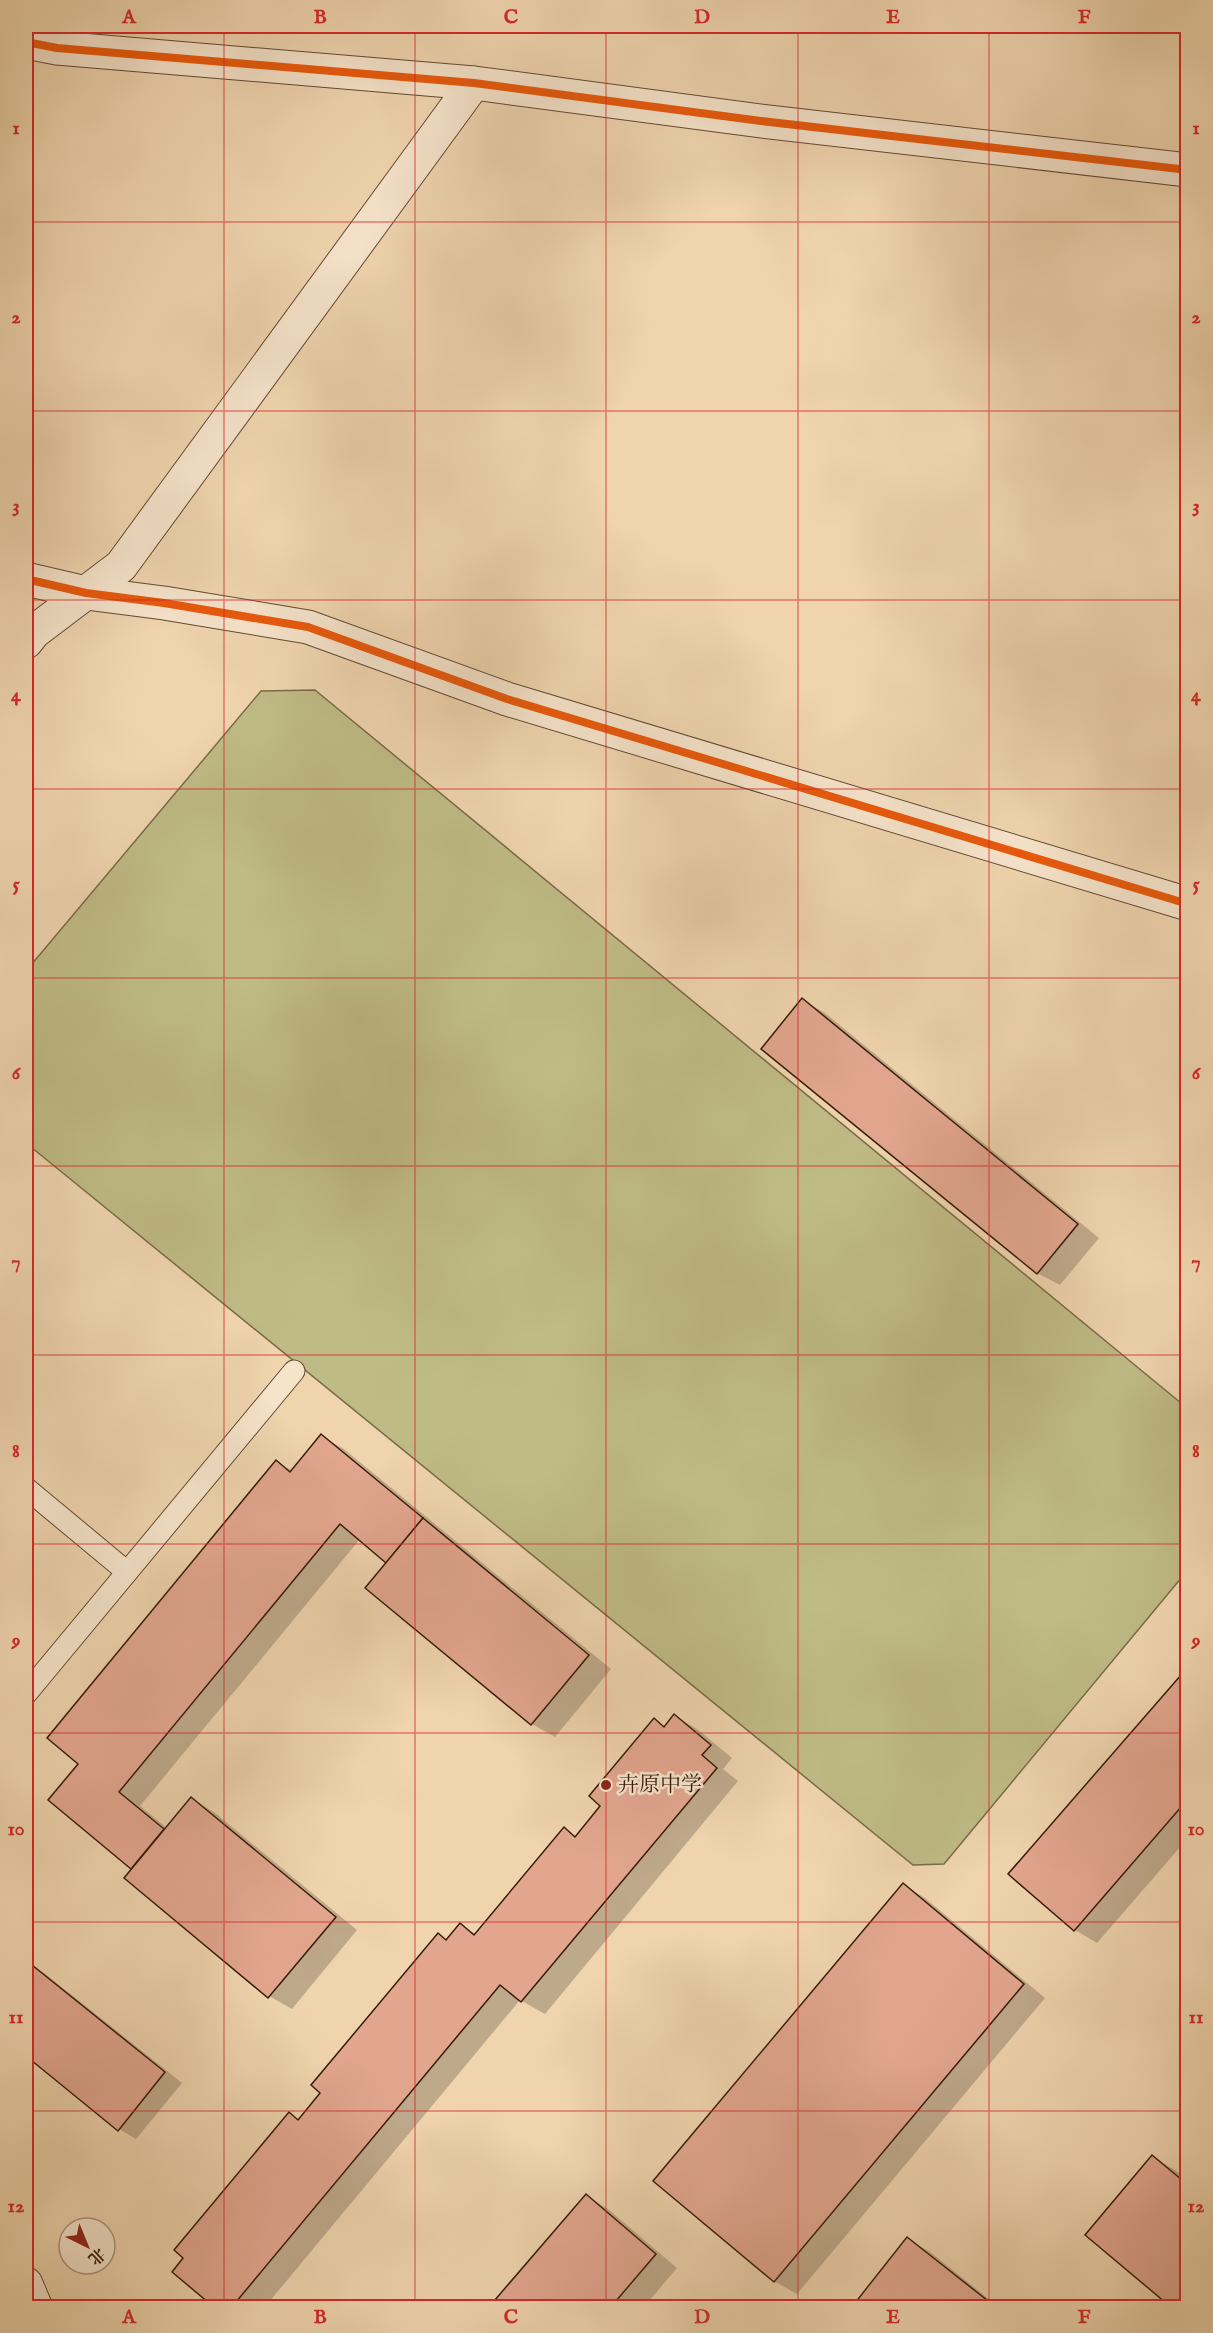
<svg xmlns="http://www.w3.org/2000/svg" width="1213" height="2333" font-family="'IM FELL English','Noto Serif SC',serif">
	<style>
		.green { fill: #bfbb86; stroke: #7a6b47; stroke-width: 1.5 }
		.shadow { fill: #0003 }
		.building { fill: #e2a68f; stroke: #361b08; stroke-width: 1.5 }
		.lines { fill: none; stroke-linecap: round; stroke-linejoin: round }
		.service-casing { stroke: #644932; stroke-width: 23 }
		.minor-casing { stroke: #644932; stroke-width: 35 }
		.service { stroke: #f5e3ca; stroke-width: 21 }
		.minor { stroke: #f5e3ca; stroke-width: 33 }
		.cycleway-casing { stroke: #f5e3ca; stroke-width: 11 }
		.cycleway { stroke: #e8590c; stroke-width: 8 }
		.grid { fill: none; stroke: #d62828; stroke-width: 1.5; stroke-opacity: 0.55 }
		.poi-dot { fill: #8f2418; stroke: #f5e3ca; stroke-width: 2 }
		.labels { text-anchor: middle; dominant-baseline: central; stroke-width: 5; stroke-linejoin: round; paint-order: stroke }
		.poi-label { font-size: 21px; fill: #361b08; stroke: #f5e3ca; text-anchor: start }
		.neatline { fill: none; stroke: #d62828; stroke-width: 2 }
		.grid-label { font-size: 20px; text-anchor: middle; font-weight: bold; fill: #d62828 }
	</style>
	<rect width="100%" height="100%" fill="#efd4ae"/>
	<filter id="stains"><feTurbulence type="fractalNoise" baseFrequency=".00333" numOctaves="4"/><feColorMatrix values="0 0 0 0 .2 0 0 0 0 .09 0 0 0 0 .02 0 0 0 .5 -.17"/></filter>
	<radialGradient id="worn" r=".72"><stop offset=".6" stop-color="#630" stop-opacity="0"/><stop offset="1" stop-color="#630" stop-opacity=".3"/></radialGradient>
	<polygon class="green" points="315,690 1187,1408 1187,1571 944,1864 913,1865 26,1143 26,971 261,691"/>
	<g class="shadow">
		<polygon points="802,1000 825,1013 1099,1238 1060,1285 1037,1273"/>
		<polygon points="321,1436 344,1449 611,1669 555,1737 532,1724 367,1588 388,1563 360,1539 140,1806 167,1828 192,1799 214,1812 357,1930 292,2009 269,1996 133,1868 50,1800 80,1763 276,1462 293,1471"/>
		<polygon points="1188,1669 1188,1838 1097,1943 1075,1930"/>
		<polygon points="675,1716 697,1729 732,1758 723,1769 738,1781 545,2014 520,2000 264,2308 217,2308 289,2114 300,2120 438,1935 448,1941 460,1925 476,1934 564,1829 577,1837 602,1805 655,1720 665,1727"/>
		<polygon points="903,1885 925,1898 1045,1998 797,2294 774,2281"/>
		<polygon points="27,1963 44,1973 182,2083 136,2139 119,2129 26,2054 26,1965"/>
		<polygon points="1152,2157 1175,2170 1188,2181 1188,2308"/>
		<polygon points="586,2196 608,2209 677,2268 643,2308 490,2308"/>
		<polygon points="907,2239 930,2252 1000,2308 853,2308"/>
	</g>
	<g class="building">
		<polygon points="802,998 1078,1224 1037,1274 761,1049"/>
		<polygon points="321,1434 423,1518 386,1563 340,1524 119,1792 164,1829 131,1869 48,1800 78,1764 47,1738 276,1460 290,1472"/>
		<polygon points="423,1518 589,1655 531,1725 365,1588"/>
		<polygon points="1188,1667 1188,1799 1074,1931 1008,1874"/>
		<polygon points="674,1714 711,1745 702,1755 717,1768 521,2002 500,1985 231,2308 215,2308 172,2272 183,2258 174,2250 289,2112 298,2120 320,2093 311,2085 438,1933 446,1940 460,1923 474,1935 564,1827 575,1837 600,1806 589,1796 654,1718 664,1727"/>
		<polygon points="191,1797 336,1917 268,1998 124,1878"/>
		<polygon points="903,1883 1024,1984 774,2282 653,2181"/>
		<polygon points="27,1961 165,2072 118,2131 26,2056"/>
		<polygon points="1152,2155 1188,2185 1188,2308 1172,2308 1085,2235"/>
		<polygon points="586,2194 656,2254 610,2308 488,2308"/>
		<polygon points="907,2237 997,2308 851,2308"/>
	</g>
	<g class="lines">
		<defs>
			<g id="service">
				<polyline points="26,1488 127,1572"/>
				<polyline points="26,1694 294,1371"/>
			</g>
			<g id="minor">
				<polyline points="26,42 57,48 474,83 761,121 1188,170"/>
				<polyline points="26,579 86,593 164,603 308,627 507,699 1188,904"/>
				<polyline points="26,642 34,632 121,566 474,83"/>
				<polyline points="26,2284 36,2308"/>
			</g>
		</defs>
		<use href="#service" class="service-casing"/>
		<use href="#minor" class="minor-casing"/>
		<use href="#service" class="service"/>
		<use href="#minor" class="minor"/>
		<defs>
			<g id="cycleway">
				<polyline points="26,42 57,48 474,83 761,121 1188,170"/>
				<polyline points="26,579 86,593 164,603 308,627 507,699 1188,904"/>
			</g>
		</defs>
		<use href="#cycleway" class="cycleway-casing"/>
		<use href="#cycleway" class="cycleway"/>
	</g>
	<path class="grid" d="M 224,26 L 224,2308M 415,26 L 415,2308M 606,26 L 606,2308M 798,26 L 798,2308M 989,26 L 989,2308M 26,222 L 1188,222M 26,411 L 1188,411M 26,600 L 1188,600M 26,789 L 1188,789M 26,978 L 1188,978M 26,1166 L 1188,1166M 26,1355 L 1188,1355M 26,1544 L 1188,1544M 26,1733 L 1188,1733M 26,1922 L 1188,1922M 26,2111 L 1188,2111"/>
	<circle class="poi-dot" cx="606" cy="1785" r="6"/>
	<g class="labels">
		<g class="poi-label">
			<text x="618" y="1785">卉原中学</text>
		</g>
	</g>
	<rect width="1213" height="2333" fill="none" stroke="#efd4ae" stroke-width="66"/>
	<g transform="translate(87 2246) rotate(137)"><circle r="28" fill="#f5e3ca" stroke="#a9937c" stroke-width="1.5"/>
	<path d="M0-4.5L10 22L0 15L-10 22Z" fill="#8f2418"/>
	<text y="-9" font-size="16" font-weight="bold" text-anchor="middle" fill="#361b08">北</text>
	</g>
	<rect x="33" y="33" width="1147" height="2267" class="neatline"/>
	<g class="grid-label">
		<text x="129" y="23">A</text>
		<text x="320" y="23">B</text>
		<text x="511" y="23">C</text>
		<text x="702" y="23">D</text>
		<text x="893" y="23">E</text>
		<text x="1084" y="23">F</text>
		<text x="16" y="134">1</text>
		<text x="1196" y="134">1</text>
		<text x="16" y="323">2</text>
		<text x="1196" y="323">2</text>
		<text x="16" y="512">3</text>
		<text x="1196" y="512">3</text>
		<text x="16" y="701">4</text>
		<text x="1196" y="701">4</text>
		<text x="16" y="890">5</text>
		<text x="1196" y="890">5</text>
		<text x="16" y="1079">6</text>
		<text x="1196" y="1079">6</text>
		<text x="16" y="1268">7</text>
		<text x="1196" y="1268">7</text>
		<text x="16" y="1457">8</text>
		<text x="1196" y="1457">8</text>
		<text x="16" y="1646">9</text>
		<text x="1196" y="1646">9</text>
		<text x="16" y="1835">10</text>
		<text x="1196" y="1835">10</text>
		<text x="16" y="2023">11</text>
		<text x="1196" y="2023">11</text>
		<text x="16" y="2212">12</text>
		<text x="1196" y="2212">12</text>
		<text x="129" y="2323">A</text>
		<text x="320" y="2323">B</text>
		<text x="511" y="2323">C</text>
		<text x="702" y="2323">D</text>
		<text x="893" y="2323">E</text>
		<text x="1084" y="2323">F</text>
	</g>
	<rect width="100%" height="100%" filter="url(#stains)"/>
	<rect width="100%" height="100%" fill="url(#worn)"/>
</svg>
